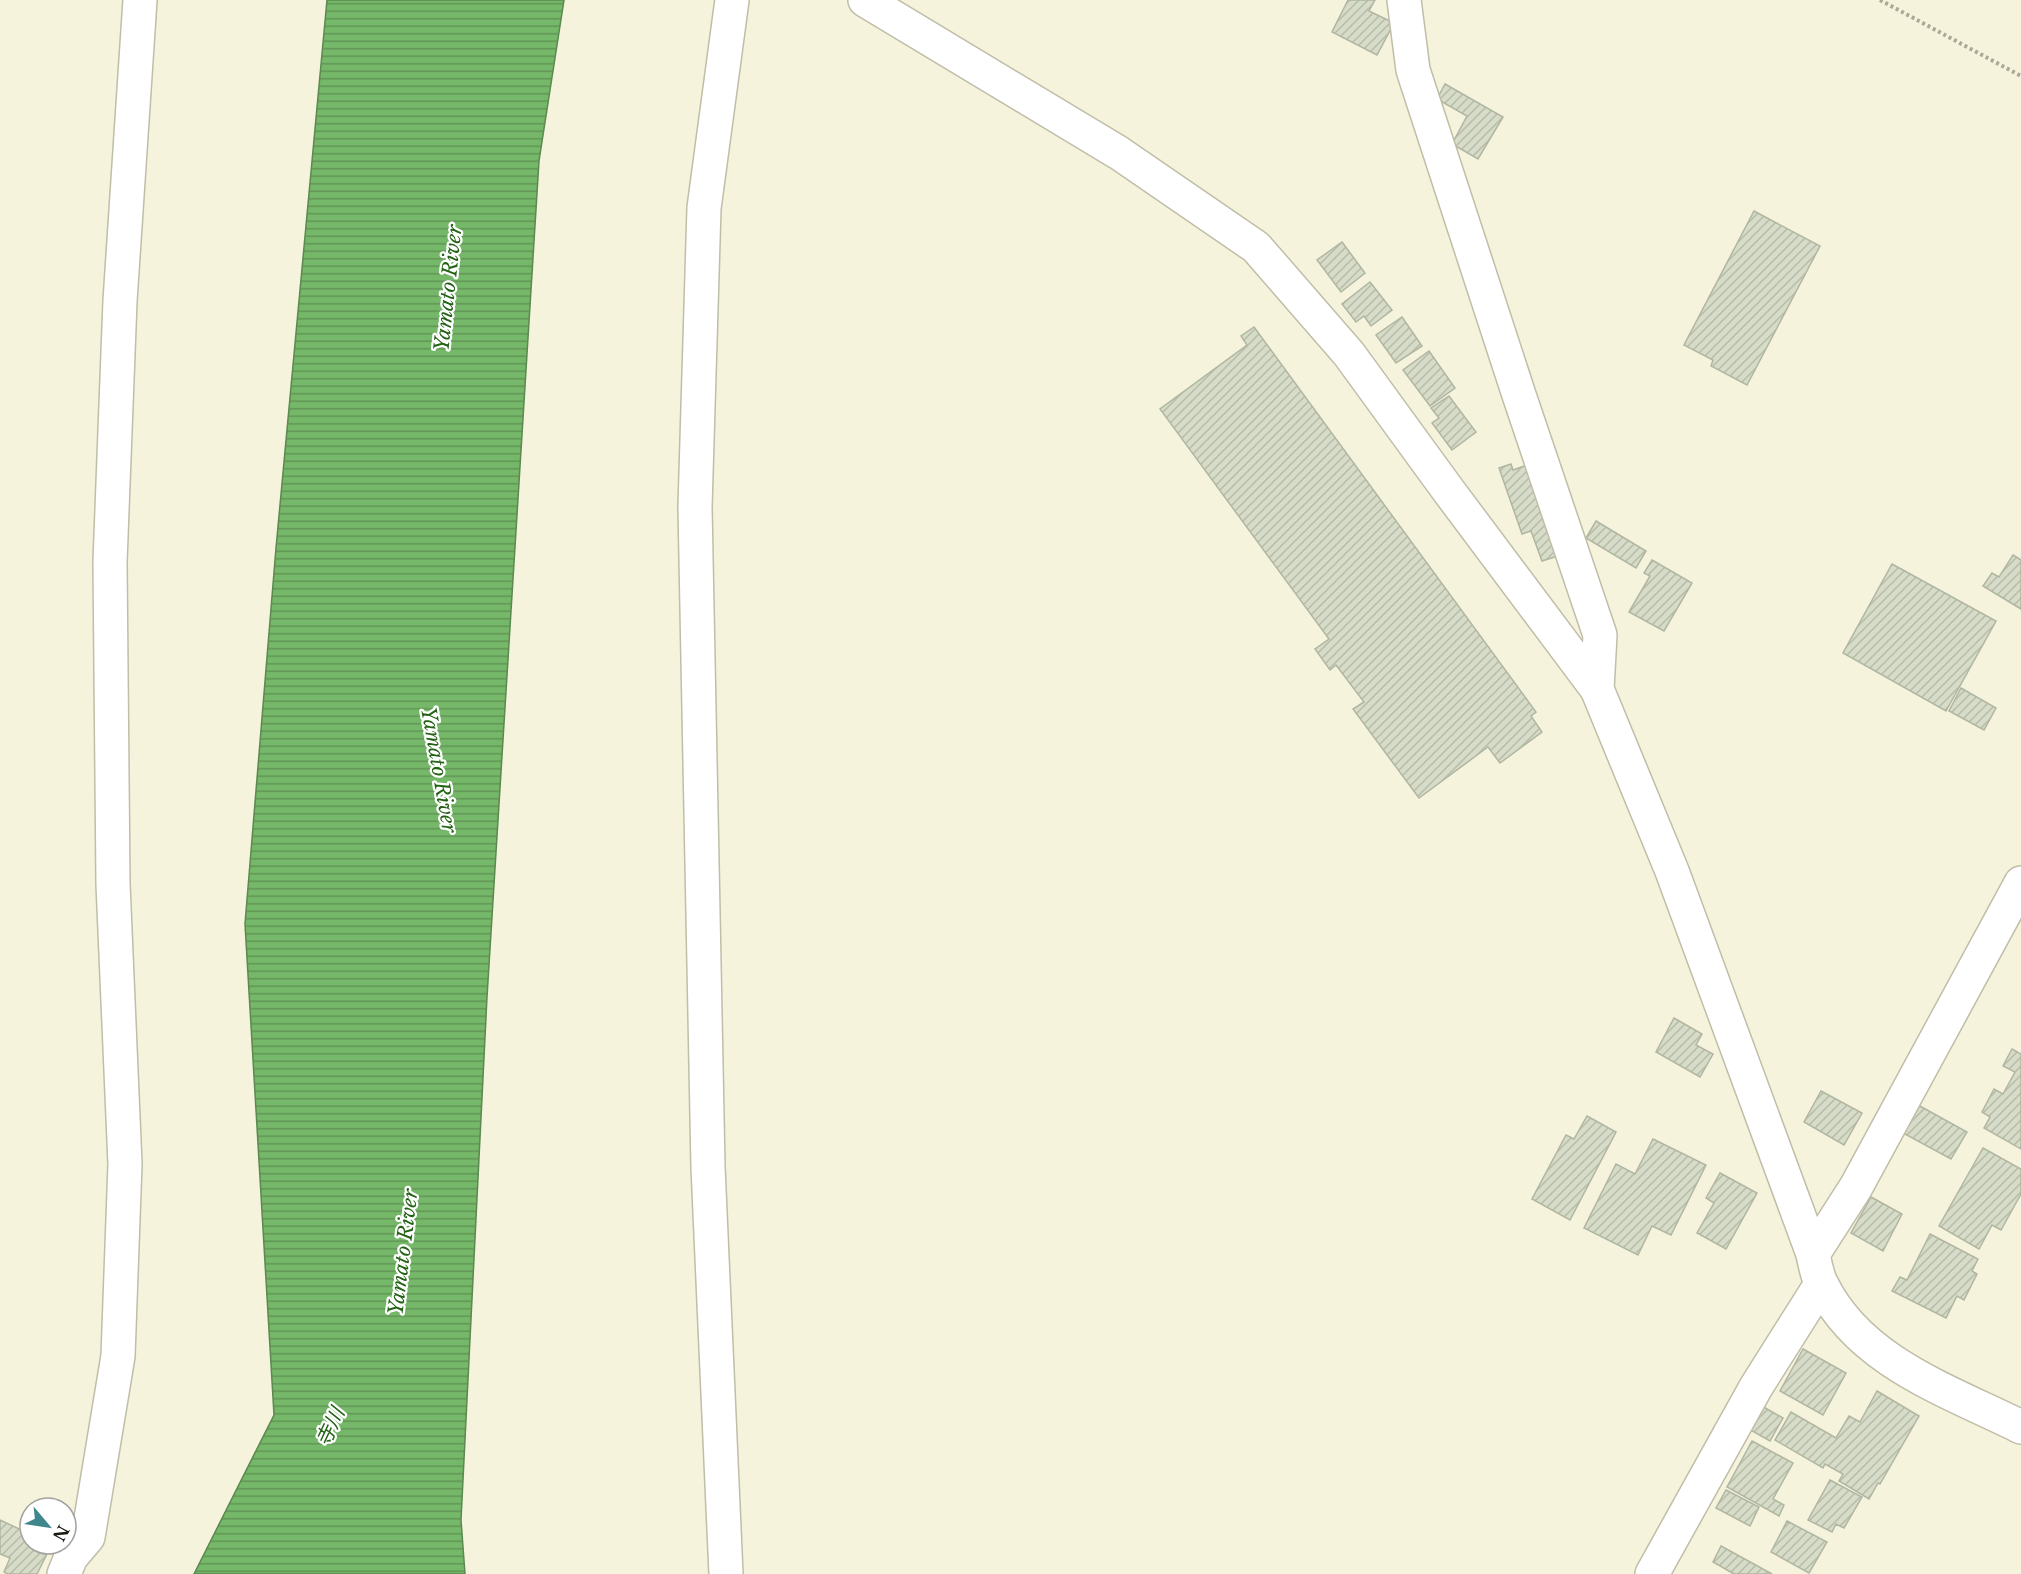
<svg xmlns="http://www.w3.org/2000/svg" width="2021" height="1574" font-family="'Libre Baskerville','Noto Sans JP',serif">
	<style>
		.water { fill: url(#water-rules); stroke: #5b894f; stroke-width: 1.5 }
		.building { fill: url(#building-hatch); stroke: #b0b6a1; stroke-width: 1.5 }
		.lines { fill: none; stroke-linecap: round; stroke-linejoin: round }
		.minor-casing { stroke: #c0bda8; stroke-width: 36 }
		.path { stroke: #aba897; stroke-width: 4; stroke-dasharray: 3 3; stroke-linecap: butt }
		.minor { stroke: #fff; stroke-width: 33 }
		.labels { text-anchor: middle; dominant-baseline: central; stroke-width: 4.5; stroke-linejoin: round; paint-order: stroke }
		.water-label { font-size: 20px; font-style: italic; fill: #226213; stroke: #fff }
	</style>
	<defs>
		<pattern id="water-rules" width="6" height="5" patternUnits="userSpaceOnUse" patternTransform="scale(1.5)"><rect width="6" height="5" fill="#76b869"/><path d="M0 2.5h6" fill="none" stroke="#609555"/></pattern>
		<pattern id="building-hatch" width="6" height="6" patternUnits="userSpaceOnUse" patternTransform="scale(1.5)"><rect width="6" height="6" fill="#d6dcc7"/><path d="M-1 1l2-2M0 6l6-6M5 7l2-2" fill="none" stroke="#b7bcaa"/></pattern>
	</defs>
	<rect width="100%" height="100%" fill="#f6f3dd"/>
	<polygon class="water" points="327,0 564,0 539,161 487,997 461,1520 465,1574 194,1574 274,1415 245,924 276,548"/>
	<g class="building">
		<polygon points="1348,0 1375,0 1369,11 1394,23 1377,55 1332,32"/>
		<polygon points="1445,84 1503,117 1478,159 1452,144 1467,116 1437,99"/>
		<polygon points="1754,211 1820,246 1747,385 1711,366 1713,360 1684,345"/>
		<polygon points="1342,242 1365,273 1341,292 1317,260"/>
		<polygon points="1370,282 1392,310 1371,326 1364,316 1356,322 1342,304"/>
		<polygon points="1402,317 1422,346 1396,363 1376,335"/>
		<polygon points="1254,327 1536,712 1531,716 1542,732 1500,763 1488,747 1419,798 1353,709 1364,702 1336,665 1330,670 1315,649 1329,639 1160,409 1247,345 1241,336"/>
		<polygon points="1429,351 1455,388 1430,406 1403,370"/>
		<polygon points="1449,396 1476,432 1452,450 1432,423 1439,418 1431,408"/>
		<polygon points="1511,464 1513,470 1527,465 1558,556 1542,561 1531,531 1522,534 1499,468"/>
		<polygon points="1596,521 1646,551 1636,568 1586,538"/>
		<polygon points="2013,555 2021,560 2021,609 1983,586 1992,573 1999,577"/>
		<polygon points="1652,560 1692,583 1664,631 1629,612 1650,576 1644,573"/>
		<polygon points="1892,564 1996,621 1946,711 1843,653"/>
		<polygon points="1961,688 1996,708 1984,730 1949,711"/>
		<polygon points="1674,1018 1702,1034 1696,1045 1713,1054 1700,1077 1656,1052"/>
		<polygon points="2012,1049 2021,1054 2021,1149 1984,1128 1990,1117 1982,1112 1994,1089 2003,1094 2015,1072 2003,1066"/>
		<polygon points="1821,1091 1862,1113 1844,1145 1804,1122"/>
		<polygon points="1918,1105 1967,1132 1951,1159 1903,1133"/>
		<polygon points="1587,1116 1616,1132 1570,1220 1532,1199 1566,1135 1574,1139"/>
		<polygon points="1653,1139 1706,1165 1671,1235 1652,1226 1638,1255 1584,1228 1616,1164 1635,1174"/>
		<polygon points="1983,1148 2021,1169 2021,1194 2001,1230 1992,1225 1979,1249 1939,1226"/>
		<polygon points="1720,1173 1757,1193 1726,1249 1697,1233 1714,1203 1706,1198"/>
		<polygon points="1871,1197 1902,1214 1883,1251 1851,1233"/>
		<polygon points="1930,1234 1978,1259 1972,1271 1977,1274 1964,1300 1957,1296 1946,1318 1892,1291 1900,1277 1907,1280"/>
		<polygon points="1803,1349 1846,1373 1823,1415 1780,1391"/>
		<polygon points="1877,1391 1919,1416 1880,1484 1878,1483 1869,1499 1839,1481 1843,1474 1825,1464 1823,1468 1775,1440 1791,1412 1836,1438 1849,1416 1860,1422"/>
		<polygon points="1760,1405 1783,1418 1770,1441 1747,1428"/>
		<polygon points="1752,1441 1793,1463 1773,1499 1784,1505 1779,1516 1727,1487"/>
		<polygon points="1830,1480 1862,1497 1844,1528 1836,1524 1832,1532 1808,1520"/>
		<polygon points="1726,1490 1759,1507 1750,1526 1716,1508"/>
		<polygon points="0,1520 30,1534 30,1544 52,1544 37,1574 8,1574 4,1572 10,1558 0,1554"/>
		<polygon points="1787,1521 1827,1542 1809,1573 1771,1552"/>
		<polygon points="1721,1546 1772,1574 1734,1574 1713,1562"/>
	</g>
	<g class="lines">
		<defs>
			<g id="minor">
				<path d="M 865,0 L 1119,153 L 1256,247 L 1349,354 L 1448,490 L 1597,689 L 1672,871 L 1813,1254 C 1815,1264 1817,1276 1822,1285 C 1860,1362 1949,1391 2021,1427"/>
				<polyline points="1404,0 1413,70 1518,392 1600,635 1597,689"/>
				<polyline points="1813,1254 1856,1187 2021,883"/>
				<polyline points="64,1574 71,1557 88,1537 118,1356 125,1164 113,884 110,562 120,301 140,0"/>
				<polyline points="726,1574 708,1167 695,507 704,208 732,0"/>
				<polyline points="1652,1574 1756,1387 1821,1284"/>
			</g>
		</defs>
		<use href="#minor" class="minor-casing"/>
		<polyline class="path" points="1880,0 2021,76"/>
		<use href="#minor" class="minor"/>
	</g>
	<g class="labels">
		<g class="water-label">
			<text transform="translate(448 288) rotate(-84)">Yamato River</text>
			<text transform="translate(439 770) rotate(80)">Yamato River</text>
			<text transform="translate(403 1252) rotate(-83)">Yamato River</text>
			<text transform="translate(330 1427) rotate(-65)">寺川</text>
		</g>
	</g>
	<g transform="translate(48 1526) rotate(119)"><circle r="28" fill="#ffffff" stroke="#a4a3a0" stroke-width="1.5"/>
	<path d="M0-4.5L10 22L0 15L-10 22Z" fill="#3f878c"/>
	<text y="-9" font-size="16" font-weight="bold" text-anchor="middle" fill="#1b1a12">N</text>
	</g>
</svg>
